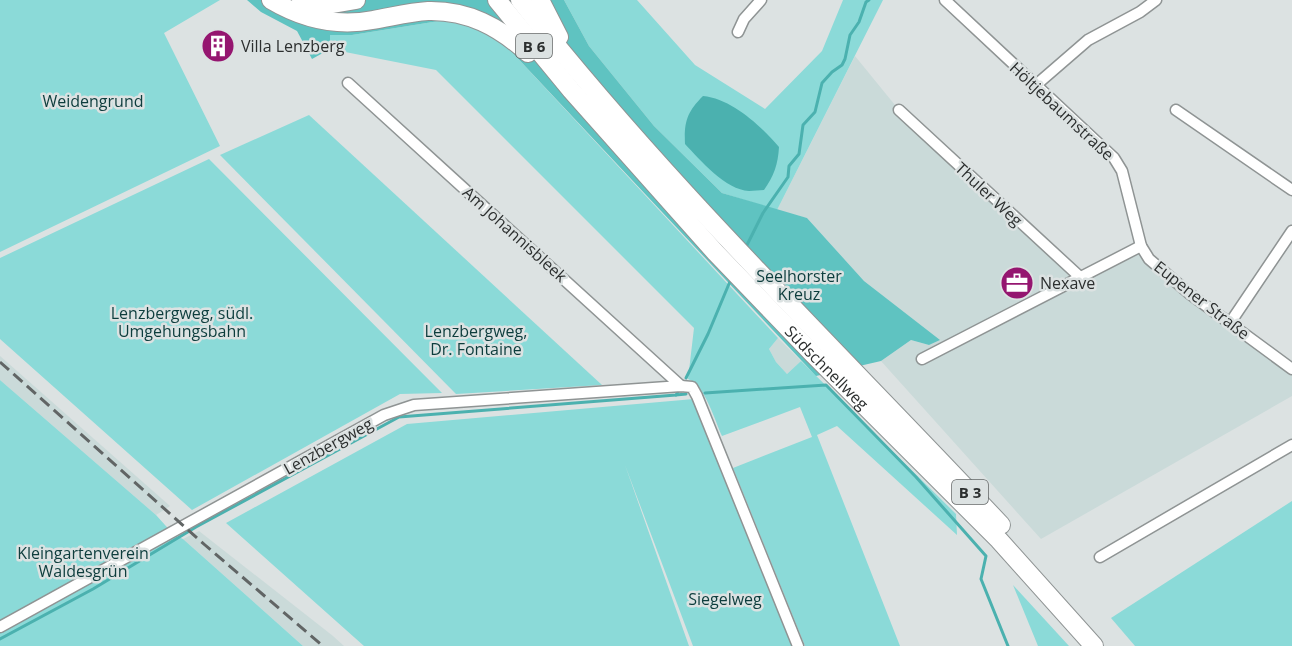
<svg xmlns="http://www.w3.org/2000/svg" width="1292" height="646" font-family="'Open Sans',sans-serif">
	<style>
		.built { fill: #cadad9 }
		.green { fill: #8bdad8 }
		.forest { fill: #5fc3c1 }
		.water { fill: #4bb1af }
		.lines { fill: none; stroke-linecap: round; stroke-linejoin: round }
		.stream { stroke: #4bb1af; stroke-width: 3 }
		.street-casing { stroke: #8f9494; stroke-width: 13 }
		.highway-casing { stroke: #8f9494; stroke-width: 20 }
		.street { stroke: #fff; stroke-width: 10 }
		.highway { stroke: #fff; stroke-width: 18 }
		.rail { stroke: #616565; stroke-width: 3; stroke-dasharray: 12 6; stroke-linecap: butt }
		.labels { text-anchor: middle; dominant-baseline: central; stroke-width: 5; stroke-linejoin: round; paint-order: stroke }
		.shield { fill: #dce2e2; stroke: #616565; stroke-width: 1.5 }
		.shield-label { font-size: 15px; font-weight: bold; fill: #2c2f2f }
		.poi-label { font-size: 16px; fill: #2c2f2f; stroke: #dce2e2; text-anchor: start }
		.park-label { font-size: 16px; fill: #0d3d3d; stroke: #dce2e2 }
		.street-label { font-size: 16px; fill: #2c2f2f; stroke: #dce2e2 }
	</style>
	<rect width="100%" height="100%" fill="#dce2e2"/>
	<g class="built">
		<polygon points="855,56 899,110 1080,277 1141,246 1149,259 1292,369 1292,396 1041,539 881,361 911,340 929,345 939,340 864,281 807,218 777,210"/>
		<polygon points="778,338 801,361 787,374 776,362 769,349"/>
		<polygon points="0,356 170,506 156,515 0,380"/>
		<polygon points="199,531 333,636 344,646 303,646 183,539"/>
	</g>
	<g class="green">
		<polygon points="0,0 220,0 164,33 220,146 0,252"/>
		<polygon points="564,0 637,0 695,65 765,109 822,51 843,0 883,0 777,210 722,193 654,126 589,46"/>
		<path d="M 439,21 C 473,25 482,28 509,49 L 778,338 L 769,349 L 776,362 L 787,374 L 801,361 L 956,514 L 957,535 L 837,426 L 817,435 L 900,646 L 805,646 L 733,468 L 812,437 L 800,407 L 722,436 C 715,421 705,385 688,379 L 694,328 L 436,70 L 330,49 L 329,34 L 352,35 Z"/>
		<polygon points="309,115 602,385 456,394 220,155"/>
		<polygon points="209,159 442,393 400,394 192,510 0,339 0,258"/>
		<polygon points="0,380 156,515 174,535 183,539 303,646 0,646"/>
		<polygon points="694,399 795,646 693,646 625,465 689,646 364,646 226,523 407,424"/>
		<polygon points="1292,501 1292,646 1135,646 1111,618"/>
		<polygon points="1013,585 1069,646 1038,646"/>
	</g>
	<polygon class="forest" points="247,0 564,0 589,46 654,126 722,193 807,218 864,281 940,340 929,345 911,340 881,361 816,376 509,49 489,34 468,24 439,21 352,35 330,35 330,49 312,59 297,31 261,12"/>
	<path class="water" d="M 703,96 C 732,99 760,125 779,147 C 778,164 774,176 764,190 C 759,190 754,191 749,191 C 726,190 700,160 685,144 C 684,122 687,112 703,96 Z"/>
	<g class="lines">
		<g class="stream">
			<polyline points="745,249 763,213 788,177 789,166 799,154 803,125 815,112 822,83 832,72 842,65 845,59 850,35 859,22 866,2 869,0"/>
			<polyline points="686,378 708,334 731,279"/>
			<polyline points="705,393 826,385 916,477 986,556 981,579 1008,646"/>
			<polyline points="676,395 686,394"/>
			<polyline points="0,639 93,589 196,527 399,417 676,395 678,392"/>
		</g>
		<defs>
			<g id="street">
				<polyline points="945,0 1114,158 1122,171 1141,246 1149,259 1190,294 1292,369"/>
				<polyline points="738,32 744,19 761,0"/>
				<polyline points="348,83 681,386"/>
				<polyline points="1036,85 1088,40 1140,12 1156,0"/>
				<polyline points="899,110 1080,277"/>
				<polyline points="1176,110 1292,190"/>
				<polyline points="1230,323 1292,231"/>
				<polyline points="922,359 1141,246"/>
				<polyline points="1100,557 1292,445"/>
				<polyline points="0,627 384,415 414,405 681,386 692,387 697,396 798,646"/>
			</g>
			<g id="highway">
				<path d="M 271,0 C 303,19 336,27 373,20 C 391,17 410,12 428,11 C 468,10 499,27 528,53"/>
				<polyline points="301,0 327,5 356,0"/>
				<path id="s1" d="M 497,0 L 571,90 L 715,252 L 813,354 L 999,540 L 1094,646"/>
				<path d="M 520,0 C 667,187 839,352 1001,525"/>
				<polyline points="540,0 559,37"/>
			</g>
		</defs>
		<use href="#street" class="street-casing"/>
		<use href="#highway" class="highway-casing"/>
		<use href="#street" class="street"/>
		<use href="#highway" class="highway"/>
		<polyline class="rail" points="0,362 205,545 323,646"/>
	</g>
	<defs>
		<symbol id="building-disc" viewBox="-11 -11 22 22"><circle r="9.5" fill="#951670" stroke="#dce2e2"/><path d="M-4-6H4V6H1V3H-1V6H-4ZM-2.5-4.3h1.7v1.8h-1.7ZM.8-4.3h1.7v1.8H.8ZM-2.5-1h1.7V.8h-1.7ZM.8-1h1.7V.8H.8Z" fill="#fff"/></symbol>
		<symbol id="office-disc" viewBox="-11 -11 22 22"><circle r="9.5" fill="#951670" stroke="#dce2e2"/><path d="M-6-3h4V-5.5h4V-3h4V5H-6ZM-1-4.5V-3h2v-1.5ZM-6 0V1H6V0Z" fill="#fff"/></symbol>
	</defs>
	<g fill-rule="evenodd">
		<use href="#building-disc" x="199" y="27" width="38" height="38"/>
		<use href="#office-disc" x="998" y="264" width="38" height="38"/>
	</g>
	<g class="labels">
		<g class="shield">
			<rect x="516" y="34" width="36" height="24" rx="4.5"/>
			<rect x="952" y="480" width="36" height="24" rx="4.5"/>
		</g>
		<g class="shield-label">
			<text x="534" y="46">B 6</text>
			<text x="970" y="492">B 3</text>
		</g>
		<g class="poi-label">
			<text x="241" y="46">Villa Lenzberg</text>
			<text x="1040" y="283">Nexave</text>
		</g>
		<g class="park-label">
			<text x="93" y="101">Weidengrund</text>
			<text x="799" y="276">Seelhorster<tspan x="799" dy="18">Kreuz</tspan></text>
			<text x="182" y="313">Lenzbergweg, südl.<tspan x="182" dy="18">Umgehungsbahn</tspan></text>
			<text x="476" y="331">Lenzbergweg,<tspan x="476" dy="18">Dr. Fontaine</tspan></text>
			<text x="83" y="553">Kleingartenverein<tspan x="83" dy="18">Waldesgrün</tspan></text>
			<text x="725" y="599">Siegelweg</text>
		</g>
		<g class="street-label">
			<text transform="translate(1062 111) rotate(43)">Höltjebaumstraße</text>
			<text transform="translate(989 194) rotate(43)">Thuler Weg</text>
			<text transform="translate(515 234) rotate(42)">Am Johannisbleek</text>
			<text transform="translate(1202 300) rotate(38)">Eupener Straße</text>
			<text stroke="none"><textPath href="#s1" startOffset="494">Südschnellweg</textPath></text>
			<text transform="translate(328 446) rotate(-29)">Lenzbergweg</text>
		</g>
	</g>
</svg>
